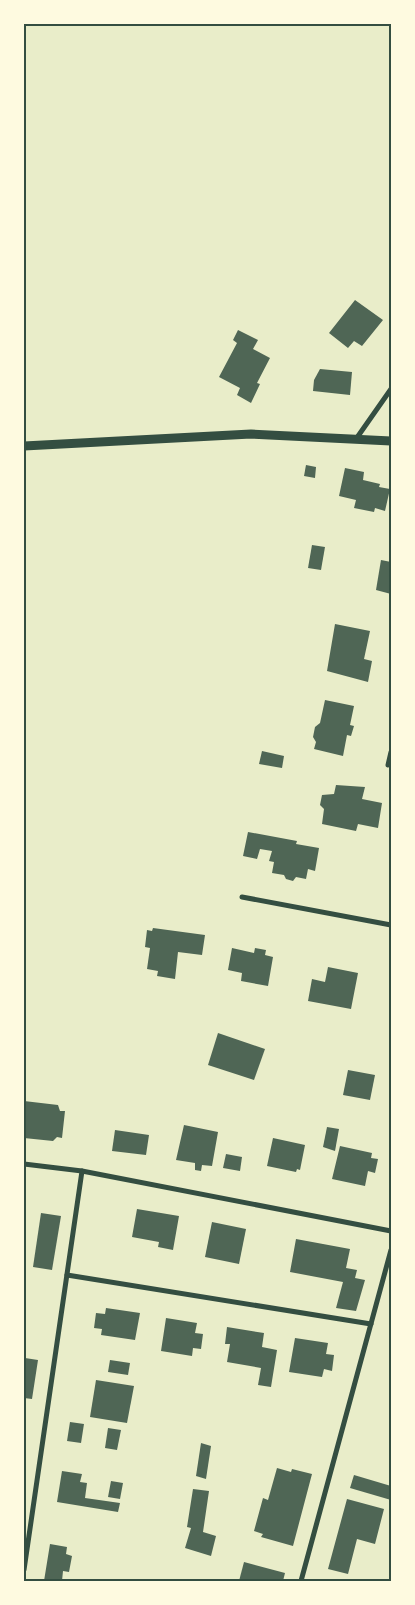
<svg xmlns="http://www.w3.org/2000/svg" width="415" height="1605" font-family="'IBM Plex Sans',sans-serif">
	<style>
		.building { fill: #4f6655 }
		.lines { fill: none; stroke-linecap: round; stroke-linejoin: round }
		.minor { stroke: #344e41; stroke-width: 5 }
		.tertiary { stroke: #344e41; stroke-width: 9 }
		.neatline { fill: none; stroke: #344e41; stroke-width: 2 }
	</style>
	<rect width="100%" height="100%" fill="#e9edc9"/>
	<g class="building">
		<polygon points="355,300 383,320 362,346 354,341 348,348 329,333"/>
		<polygon points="238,330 258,340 253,349 270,358 257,383 260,384 251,403 237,395 240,388 219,377 237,343 233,340"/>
		<polygon points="320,369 352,372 350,395 313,391 314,380"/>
		<polygon points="306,465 316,467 315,478 304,476"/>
		<polygon points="345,468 364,472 363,480 380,484 379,487 390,489 385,511 375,508 374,512 354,508 356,500 339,496"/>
		<polygon points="312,545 325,547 321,570 308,568"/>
		<polygon points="381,560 391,562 391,594 376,590"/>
		<polygon points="335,624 370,631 364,659 372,661 368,682 327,671"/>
		<polygon points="325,700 354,706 350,725 354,726 351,736 347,735 343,756 314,749 316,742 313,737 315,727 320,723"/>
		<polygon points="262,751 284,756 282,768 259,764"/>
		<polygon points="336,785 365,787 362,799 382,803 378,828 358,824 356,831 322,824 324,809 320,805 322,795 334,794"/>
		<polygon points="248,832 297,841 296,844 319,848 315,871 308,869 306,879 296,877 293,881 286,879 284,875 272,873 274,862 269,861 272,851 260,849 257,859 243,856"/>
		<polygon points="153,928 205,935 202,955 178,952 175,979 157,976 158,971 147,969 150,948 145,947 147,930 152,931"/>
		<polygon points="232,948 254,953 255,948 266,950 265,955 273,957 268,986 241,981 242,973 228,970"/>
		<polygon points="328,967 358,973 351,1009 308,1001 312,979 325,982"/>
		<polygon points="218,1033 265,1049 254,1080 208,1065"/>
		<polygon points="348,1070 375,1075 370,1100 343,1095"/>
		<polygon points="24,1101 58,1105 60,1111 65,1111 62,1138 57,1137 53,1141 24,1138"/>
		<polygon points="184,1125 218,1132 212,1166 202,1165 201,1171 195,1170 195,1163 176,1160"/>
		<polygon points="327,1127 339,1129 335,1151 323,1147"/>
		<polygon points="115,1130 149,1135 146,1155 112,1151"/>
		<polygon points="273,1138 305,1145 300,1170 297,1169 296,1172 267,1166"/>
		<polygon points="340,1146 372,1153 371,1158 378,1159 375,1173 368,1171 365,1186 332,1179"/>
		<polygon points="226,1154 242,1157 240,1171 223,1168"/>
		<polygon points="137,1209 179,1216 173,1250 158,1247 159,1242 132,1237"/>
		<polygon points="41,1213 61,1216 52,1270 33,1267"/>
		<polygon points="212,1222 246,1229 239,1264 205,1257"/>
		<polygon points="296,1239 350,1249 346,1268 357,1270 355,1278 365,1280 356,1311 336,1308 343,1282 290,1272"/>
		<polygon points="106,1308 140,1313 135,1340 101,1335 102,1329 94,1328 96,1313 105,1314"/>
		<polygon points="166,1318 197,1323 195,1333 203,1334 201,1349 193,1348 192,1356 161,1351"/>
		<polygon points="227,1327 264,1333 262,1347 277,1350 271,1387 258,1385 261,1368 227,1362 230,1344 225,1344"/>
		<polygon points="295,1338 328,1343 326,1354 334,1355 332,1371 324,1369 322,1377 289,1372"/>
		<polygon points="24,1351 26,1351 25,1358 38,1360 32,1399 24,1398"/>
		<polygon points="110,1360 130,1363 128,1375 108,1372"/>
		<polygon points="96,1380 134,1386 127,1423 90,1417"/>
		<polygon points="70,1422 84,1424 81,1443 67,1441"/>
		<polygon points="108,1428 121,1430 117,1450 105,1448"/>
		<polygon points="201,1443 211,1446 206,1479 196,1476"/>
		<polygon points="277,1468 291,1472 292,1469 312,1474 293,1546 261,1537 263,1534 254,1531 263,1498 268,1500"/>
		<polygon points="62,1471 82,1474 80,1482 87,1483 85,1498 120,1503 118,1512 57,1502"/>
		<polygon points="354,1475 391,1486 391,1500 350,1488"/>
		<polygon points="111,1481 123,1483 120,1499 108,1497"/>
		<polygon points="193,1489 209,1491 203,1532 216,1536 211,1556 185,1548 191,1528 187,1527"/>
		<polygon points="347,1499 384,1509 375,1544 357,1539 348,1574 328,1569"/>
		<polygon points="50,1544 67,1547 66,1554 72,1556 69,1572 63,1571 62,1581 44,1581"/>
		<polygon points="244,1562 285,1573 283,1581 239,1581"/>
	</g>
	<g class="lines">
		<g class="minor">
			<polyline points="356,439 391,389"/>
			<polyline points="388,765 391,752"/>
			<polyline points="242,897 391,925"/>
			<polyline points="24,1164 82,1171 391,1231"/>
			<polyline points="67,1275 371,1324"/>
			<polyline points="24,1570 82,1171"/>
			<polyline points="301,1581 391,1250"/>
		</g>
		<polyline class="tertiary" points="24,446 251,434 391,441"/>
	</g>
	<rect width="415" height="1605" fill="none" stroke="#fefae0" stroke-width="50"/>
	<rect x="25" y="25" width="365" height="1555" class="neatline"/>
</svg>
